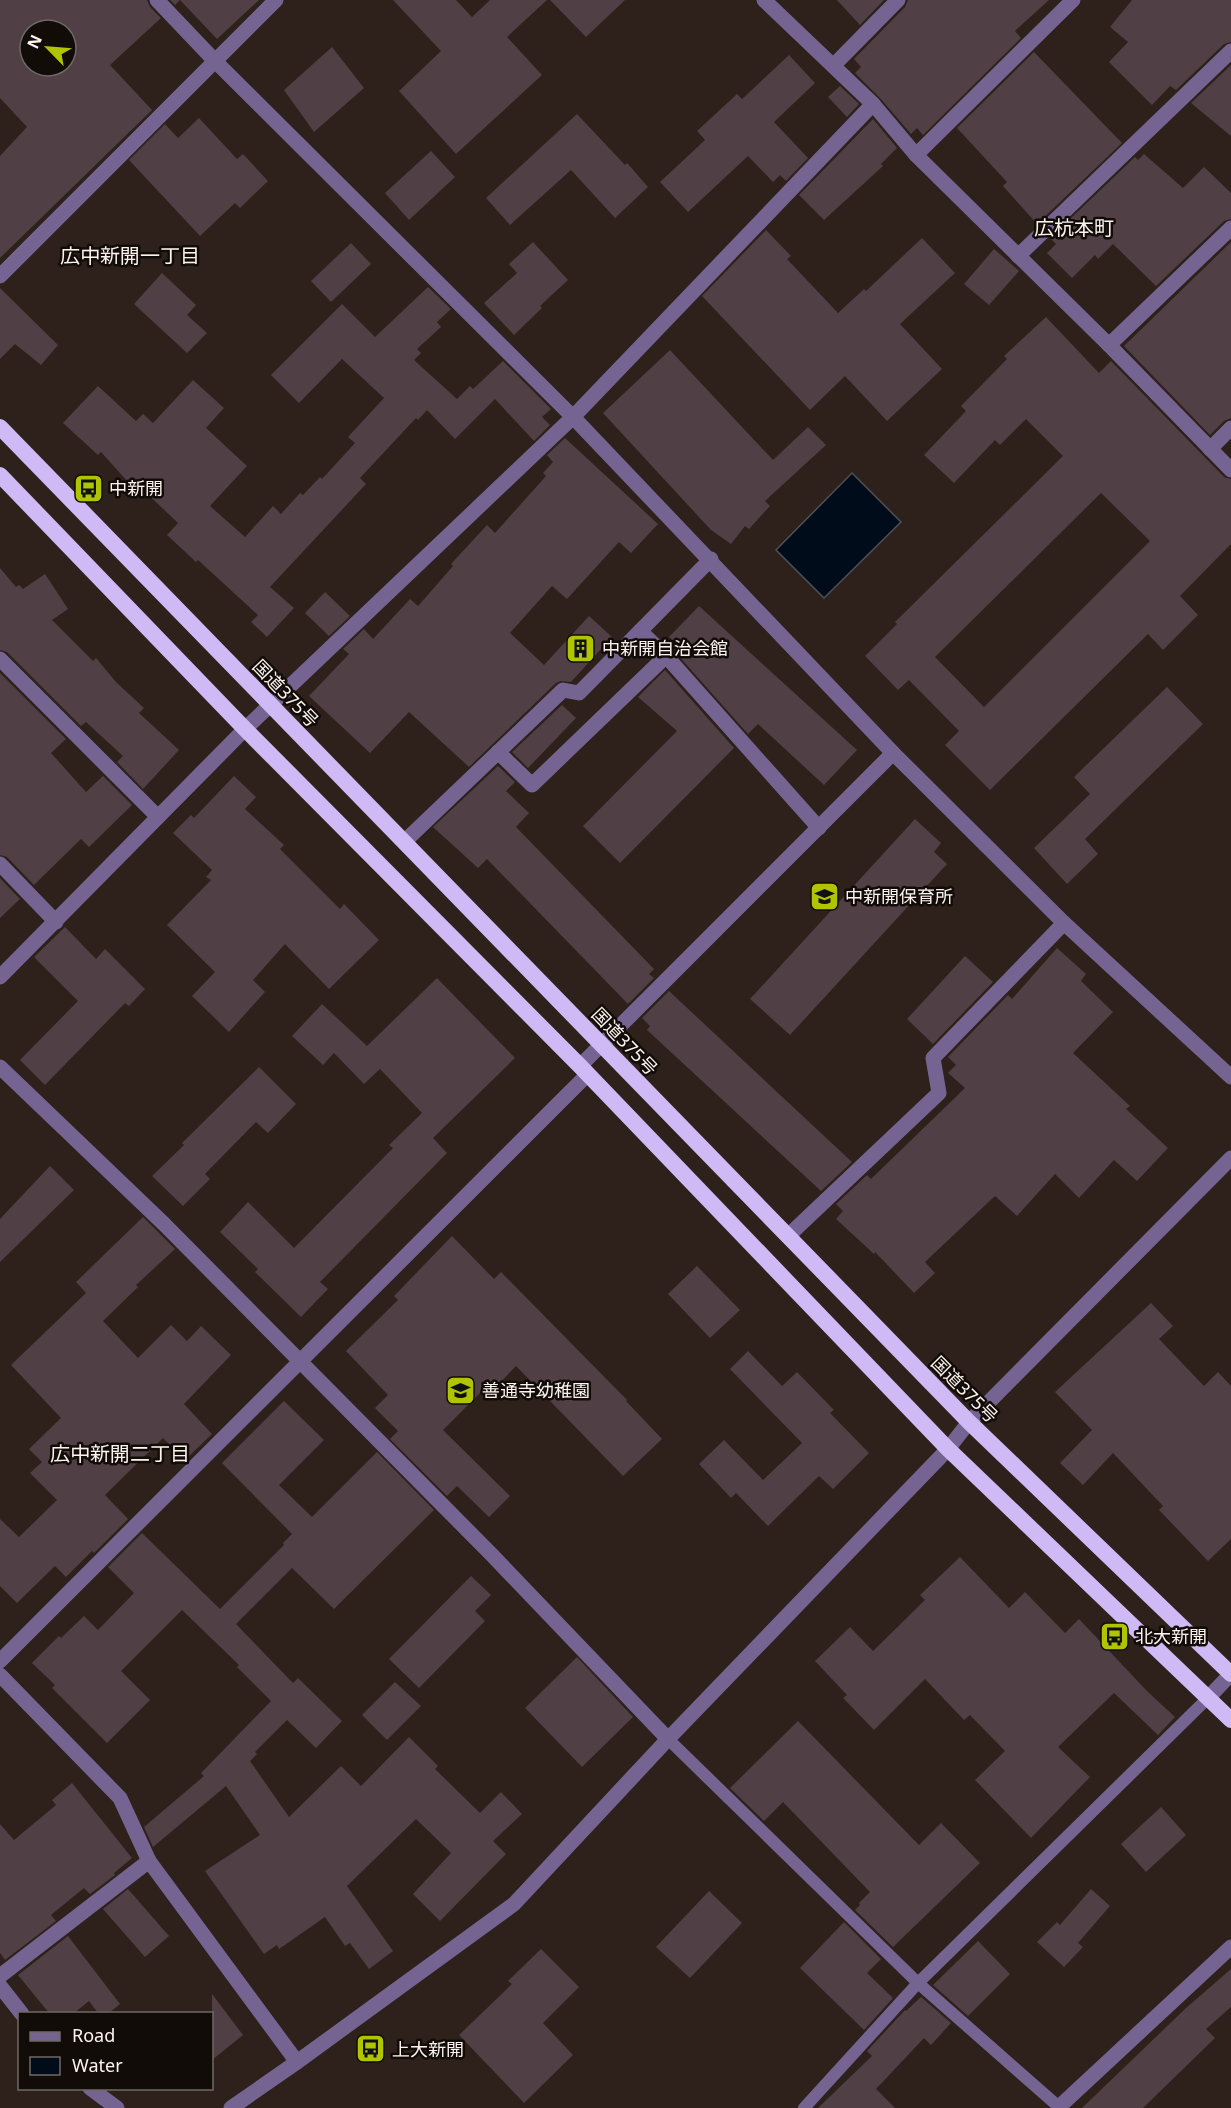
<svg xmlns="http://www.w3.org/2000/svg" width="1231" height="2108" font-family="'Noto Sans','Noto Sans JP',sans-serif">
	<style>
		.water { fill: #000c19; stroke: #4c5159; stroke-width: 1.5 }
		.building { fill: #503f44; fill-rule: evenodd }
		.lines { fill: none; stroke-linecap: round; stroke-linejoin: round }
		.service { stroke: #756491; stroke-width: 12 }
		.minor { stroke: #756491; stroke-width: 15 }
		.tertiary { stroke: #756491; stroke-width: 15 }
		.trunk { stroke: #d0baf6; stroke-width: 16 }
		.labels { text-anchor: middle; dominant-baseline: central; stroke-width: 5; stroke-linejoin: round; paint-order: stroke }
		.poi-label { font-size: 18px; fill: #fcf3ee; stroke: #120c09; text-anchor: start }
		.street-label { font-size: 18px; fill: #fcf3ee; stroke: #120c09 }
		.neighbourhood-label { font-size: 20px; fill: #fcf3ee; stroke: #120c09 }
	</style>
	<rect width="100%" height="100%" fill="#2e201a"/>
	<polygon class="water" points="852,473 901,522 824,598 776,550"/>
	<g class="building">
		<path d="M 0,0 L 147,0 L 150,7 L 161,18 L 110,65 L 152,110 L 0,258 L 0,156 L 27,127 L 0,98 ZM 30,30 L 66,30 L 66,66 L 30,66 Z"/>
		<polygon points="170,0 259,0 217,39 180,0 175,5"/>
		<polygon points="393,0 456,0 472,17 490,0 547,0 507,37 542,75 456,154 399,91 441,51"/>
		<polygon points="550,0 625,0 586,37"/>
		<polygon points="837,0 884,0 860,25"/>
		<polygon points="908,0 1049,0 1015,31 1021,38 923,135 917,128 911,134 880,98 855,73 861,67 854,59 905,7"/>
		<polygon points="1132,0 1231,0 1231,42 1224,44 1176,90 1170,86 1152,105 1109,62 1128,42 1110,27"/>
		<polygon points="332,47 364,88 314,132 284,90"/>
		<polygon points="1034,52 1122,143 1037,224 1003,186 1007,182 957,128"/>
		<polygon points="789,55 815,83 774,122 808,158 786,181 780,175 773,182 748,156 688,212 660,182 705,140 697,131 737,94 742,99"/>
		<polygon points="1231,65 1231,136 1191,103"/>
		<polygon points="840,86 859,104 847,117 828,97"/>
		<polygon points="577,114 625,165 627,163 648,187 615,218 571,170 510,225 486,198"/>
		<polygon points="199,118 237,159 243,154 268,181 240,208 235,203 200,236 129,160 165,124 178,138"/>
		<polygon points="873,119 897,148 881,164 883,166 824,220 799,195"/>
		<polygon points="431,151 455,177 409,220 385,193"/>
		<polygon points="1144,154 1183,188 1204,167 1231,193 1231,219 1224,221 1156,286 1113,244 1098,259 1095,255 1072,278 1047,253 1056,244 1050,238 1135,157 1138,160"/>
		<polygon points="766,230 791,256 787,259 838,313 864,289 866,291 922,238 955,273 900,324 942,369 887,421 845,376 810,410 702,296"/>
		<polygon points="533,242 568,280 540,306 542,308 514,335 484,303 517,273 509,264"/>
		<polygon points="1231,242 1231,418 1224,421 1210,435 1124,346"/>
		<polygon points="351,243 371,264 331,302 311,281"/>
		<polygon points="994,249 1019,271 989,305 964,284"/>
		<polygon points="162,273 196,305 187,315 207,333 187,353 134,304"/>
		<polygon points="428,287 451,309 437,322 441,327 417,349 421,353 414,360 457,399 470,386 473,389 503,361 551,409 542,417 550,425 534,441 495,399 455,439 427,410 418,420 416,418 360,478 366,484 270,587 294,608 267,637 251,622 258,615 198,560 196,562 167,535 178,523 141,488 137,492 101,452 98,455 63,423 98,386 136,421 143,414 153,423 193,380 224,408 206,428 247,466 210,506 245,537 273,506 281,514 300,493 303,495 320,477 322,479 355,443 348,437 384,398 342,359 299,403 271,375 342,304 375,337"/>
		<polygon points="0,288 58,345 41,365 15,344 0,359"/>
		<path d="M 1046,317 L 1099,373 L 1111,361 L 1224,477 L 1231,479 L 1231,544 L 1180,596 L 1198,615 L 1163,650 L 1148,634 L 990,790 L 945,745 L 959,731 L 909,680 L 898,690 L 865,656 L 897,624 L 895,622 L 1063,456 L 1026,419 L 1000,445 L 995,440 L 954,483 L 924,455 L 966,411 L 961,406 L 1007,359 L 1004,356 ZM 1101,493 L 1150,541 L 984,707 L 935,657 Z"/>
		<polygon points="670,350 773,460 808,427 826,445 765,501 770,506 749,529 745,526 731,544 711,530 603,413"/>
		<polygon points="565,438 658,524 631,553 619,542 567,599 552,586 510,633 544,665 589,616 612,637 571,682 561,681 556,683 469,767 409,712 370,753 309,696 349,654 343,649 364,629 373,639 410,599 418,606 453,566 451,564 487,525 495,533 546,476 543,473 553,462 547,455"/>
		<polygon points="0,568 16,587 19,585 23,589 45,574 68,609 52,620 93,661 96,658 116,682 144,708 139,713 179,750 143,789 117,762 123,756 86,722 81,726 7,652 0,650"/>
		<polygon points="325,592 350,616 329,636 305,613"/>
		<polygon points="699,606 857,750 824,785 758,724 748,734 676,653 681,648 669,637"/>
		<polygon points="665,670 734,748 620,863 583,826 677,731 638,697"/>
		<polygon points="0,673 66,739 51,753 86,792 103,776 132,805 89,847 81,839 34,885 7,857 0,855"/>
		<polygon points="1167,687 1203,724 1085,839 1098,854 1067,884 1034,848 1090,794 1074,777"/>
		<polygon points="562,705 576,718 528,768 512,752"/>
		<polygon points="498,766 515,782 506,791 529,813 516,827 654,969 649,974 654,978 628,1004 487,859 478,868 433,827"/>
		<polygon points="234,776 256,797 245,809 284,845 280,849 340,909 344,904 379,940 329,989 285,944 253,980 265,992 229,1032 192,996 215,972 167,925 211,880 206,877 212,870 173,833 191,815 194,818"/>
		<polygon points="915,819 941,843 934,852 947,864 790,1035 750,999"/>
		<polygon points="0,878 20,899 0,918"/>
		<polygon points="65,927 96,959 105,949 145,989 129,1006 125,1003 45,1085 20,1060 78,1001 34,957"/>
		<polygon points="1057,948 1086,974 1081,981 1113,1012 1073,1053 1130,1106 1126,1109 1168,1148 1137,1181 1114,1160 1079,1198 1055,1174 1017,1216 995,1196 925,1262 935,1273 914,1293 875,1252 874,1254 836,1219 843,1211 836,1204 867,1175 871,1179 965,1088 948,1073 956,1065 948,1057 1008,995 1012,999"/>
		<polygon points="965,956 993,982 933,1044 907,1019"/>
		<polygon points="437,978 515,1058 433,1138 447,1153 320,1282 328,1289 301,1317 255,1272 258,1269 220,1232 248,1202 294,1248 393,1148 389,1145 422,1113 380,1069 364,1084 334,1053 323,1065 292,1036 322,1004 367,1046"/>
		<polygon points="669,991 852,1162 821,1191 647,1030 650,1026 642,1018"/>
		<polygon points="259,1067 296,1104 268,1133 256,1122 205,1174 210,1179 183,1206 152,1176 184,1145 182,1143"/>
		<polygon points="50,1166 74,1190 0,1262 0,1219"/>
		<polygon points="143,1217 175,1249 136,1285 138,1287 103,1321 138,1358 171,1325 187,1341 201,1326 231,1355 184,1404 212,1434 185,1460 163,1438 105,1495 128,1519 94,1553 92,1551 66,1577 55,1566 17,1603 0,1586 0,1519 19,1537 57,1500 30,1473 42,1462 29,1449 61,1418 11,1365 86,1293 76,1282"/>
		<polygon points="452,1236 494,1279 501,1272 627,1400 626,1401 662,1439 623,1476 516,1366 494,1389 489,1384 443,1430 510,1496 489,1517 457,1486 447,1496 390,1439 398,1431 375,1408 388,1395 346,1351 398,1300 394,1296"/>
		<polygon points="697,1266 740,1310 710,1338 668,1294"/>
		<polygon points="1151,1303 1173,1326 1159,1339 1204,1386 1218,1372 1231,1386 1231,1539 1208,1561 1159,1510 1163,1506 1113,1453 1083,1485 1060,1463 1092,1430 1055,1392"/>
		<polygon points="748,1351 782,1386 797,1372 834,1410 830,1413 869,1453 833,1489 819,1476 768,1526 736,1493 731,1498 699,1464 724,1440 763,1480 802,1443 730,1369"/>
		<polygon points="284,1401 324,1440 279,1485 312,1517 377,1452 434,1510 334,1609 292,1568 236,1624 293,1683 298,1678 342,1721 316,1748 287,1720 255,1752 257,1754 250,1761 289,1817 341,1766 361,1786 409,1737 438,1766 435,1769 480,1813 501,1792 522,1814 493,1841 506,1854 440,1921 413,1894 451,1853 416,1819 347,1886 393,1951 369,1969 350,1943 345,1946 325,1917 279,1949 277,1945 264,1954 205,1871 260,1835 226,1786 153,1847 144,1827 204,1776 201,1773 271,1701 237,1667 239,1665 182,1610 121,1671 150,1700 107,1743 52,1688 55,1685 32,1663 59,1636 61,1638 84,1616 98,1630 134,1593 108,1567 142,1533 220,1609 284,1545 283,1543 292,1534 222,1463"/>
		<polygon points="960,1557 1009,1608 1025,1592 1065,1633 1079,1619 1147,1691 1175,1717 1158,1735 1114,1693 1058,1747 1090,1777 1031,1838 975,1780 1005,1751 970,1715 964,1720 925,1679 874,1730 843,1698 847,1695 815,1661 850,1627 873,1651 925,1600 920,1595"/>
		<polygon points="471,1576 491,1595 475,1611 485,1621 419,1688 389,1659"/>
		<polygon points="577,1657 633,1717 582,1767 525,1708"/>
		<polygon points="395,1682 421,1706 387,1740 362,1715"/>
		<polygon points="798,1721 919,1845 941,1823 980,1863 893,1947 855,1910 860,1905 859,1903 870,1892 783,1802 764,1821 730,1788"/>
		<polygon points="72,1783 132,1858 114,1873 115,1875 90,1894 84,1888 51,1915 56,1921 5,1960 0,1953 0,1824 14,1840 56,1805 52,1800"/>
		<polygon points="1161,1807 1186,1835 1146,1872 1121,1844"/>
		<polygon points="128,1889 169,1936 145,1957 103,1909"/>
		<polygon points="1091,1889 1110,1906 1078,1943 1083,1947 1064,1967 1037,1942 1057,1922 1060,1925"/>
		<polygon points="709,1891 742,1923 690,1978 656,1947"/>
		<polygon points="844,1922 881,1959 867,1973 893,1998 864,2030 800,1968"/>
		<polygon points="68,1936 120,2004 109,2013 98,2013 89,2001 74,2013 49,2013 18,1975"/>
		<polygon points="978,1941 1010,1974 968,2016 933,1985"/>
		<polygon points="541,1949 579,1987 543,2023 573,2055 524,2103 459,2035 512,1984 508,1981"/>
		<polygon points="1231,1969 1231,2007 1206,2029 1215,2038 1143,2108 1082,2108 1186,2008"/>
		<polygon points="212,1994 243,2035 212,2060"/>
		<polygon points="921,1997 951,2023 931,2045 924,2038 876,2089 895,2108 818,2108 872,2056 867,2051 905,2010 906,2011"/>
	</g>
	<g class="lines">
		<g class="service">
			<polyline points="668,1739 918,1983 1059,2107"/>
			<polyline points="804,2108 918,1983 1208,1698"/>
		</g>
		<g class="minor">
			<polyline points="157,0 214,60 573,417 893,753 1064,923 1231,1077"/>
			<polyline points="764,0 873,104 916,155 1109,345 1231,470"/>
			<polyline points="834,65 898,0"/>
			<polyline points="916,155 1073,0"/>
			<polyline points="1018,256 1231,51"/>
			<polyline points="0,276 276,0"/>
			<polyline points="1109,345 1231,228"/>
			<polyline points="1210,449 1231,428"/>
			<polyline points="640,631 666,656 819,828"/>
			<polyline points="0,659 158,817"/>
			<polyline points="498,752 532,785 666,656"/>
			<polyline points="404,842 563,690 579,693 711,559"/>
			<polyline points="0,864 56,922"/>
			<polyline points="0,977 245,729 573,417 873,104"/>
			<polyline points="580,1066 893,753"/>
			<polyline points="0,1067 164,1224 492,1555 668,1739"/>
			<polyline points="788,1236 939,1093 933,1058 1064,923"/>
			<polyline points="0,1661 587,1075"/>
			<polyline points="0,1675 120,1798 149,1861 0,1976"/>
			<polyline points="1208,1698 1231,1674"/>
			<polyline points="149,1861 297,2062"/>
			<polyline points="1059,2107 1231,1947"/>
		</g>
		<g class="tertiary">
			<polyline points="0,1986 22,2014"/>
			<polyline points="90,2088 117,2108"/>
			<polyline points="231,2108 297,2062 514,1904 668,1739 948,1449 969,1422 1231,1158"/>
		</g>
		<g class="trunk">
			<polyline points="0,427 969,1422 1231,1674"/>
			<polyline points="0,475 245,729 580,1066 948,1449 1231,1720"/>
		</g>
	</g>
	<defs>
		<symbol id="bus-square" viewBox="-11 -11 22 22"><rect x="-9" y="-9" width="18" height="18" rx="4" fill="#b0c500" stroke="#120c09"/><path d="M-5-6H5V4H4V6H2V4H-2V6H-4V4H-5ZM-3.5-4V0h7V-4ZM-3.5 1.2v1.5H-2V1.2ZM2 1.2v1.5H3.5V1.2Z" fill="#111"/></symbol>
		<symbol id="building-square" viewBox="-11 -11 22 22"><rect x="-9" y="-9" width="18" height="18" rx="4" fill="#b0c500" stroke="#120c09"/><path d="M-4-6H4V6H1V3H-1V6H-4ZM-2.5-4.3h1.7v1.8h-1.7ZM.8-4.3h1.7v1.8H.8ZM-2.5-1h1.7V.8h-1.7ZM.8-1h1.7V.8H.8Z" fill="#111"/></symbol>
		<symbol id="school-square" viewBox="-11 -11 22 22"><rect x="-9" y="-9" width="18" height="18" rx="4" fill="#b0c500" stroke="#120c09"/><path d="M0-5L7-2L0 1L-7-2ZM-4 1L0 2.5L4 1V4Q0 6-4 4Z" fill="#111"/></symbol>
	</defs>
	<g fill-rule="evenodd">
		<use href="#bus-square" x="72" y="472" width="33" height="33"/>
		<use href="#building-square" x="564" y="632" width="33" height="33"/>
		<use href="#school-square" x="808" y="880" width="33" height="33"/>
		<use href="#school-square" x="444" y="1374" width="33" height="33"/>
		<use href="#bus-square" x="1098" y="1620" width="33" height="33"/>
		<use href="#bus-square" x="354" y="2032" width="33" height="33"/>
	</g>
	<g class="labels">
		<g class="poi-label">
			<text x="109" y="488">中新開</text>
			<text x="602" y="648">中新開自治会館</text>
			<text x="845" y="896">中新開保育所</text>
			<text x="482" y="1390">善通寺幼稚園</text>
			<text x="1135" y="1636">北大新開</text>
			<text x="392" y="2049">上大新開</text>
		</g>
		<g class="street-label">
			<text transform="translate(286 693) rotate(46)">国道375号</text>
			<text transform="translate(625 1041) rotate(46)">国道375号</text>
			<text transform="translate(965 1389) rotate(45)">国道375号</text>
		</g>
		<g class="neighbourhood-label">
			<text x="1074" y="227">広杭本町</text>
			<text x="130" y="255">広中新開一丁目</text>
			<text x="120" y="1453">広中新開二丁目</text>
		</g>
	</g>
	<rect x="18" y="2012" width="195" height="78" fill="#120c09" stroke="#706865" stroke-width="1.5"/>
	<rect x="30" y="2032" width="30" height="9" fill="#756491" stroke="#706865" stroke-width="1.5"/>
	<text x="72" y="2042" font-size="18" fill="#fcf3ee">Road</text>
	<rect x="30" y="2057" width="30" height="18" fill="#000c19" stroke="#706865" stroke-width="1.5"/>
	<text x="72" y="2072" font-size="18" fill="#fcf3ee">Water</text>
	<g transform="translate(48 48) rotate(295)"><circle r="28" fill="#120c09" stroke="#706865" stroke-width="1.5"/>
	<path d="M0-4.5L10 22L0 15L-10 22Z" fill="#b0c500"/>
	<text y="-9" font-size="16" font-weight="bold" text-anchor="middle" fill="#fcf3ee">N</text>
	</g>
</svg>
